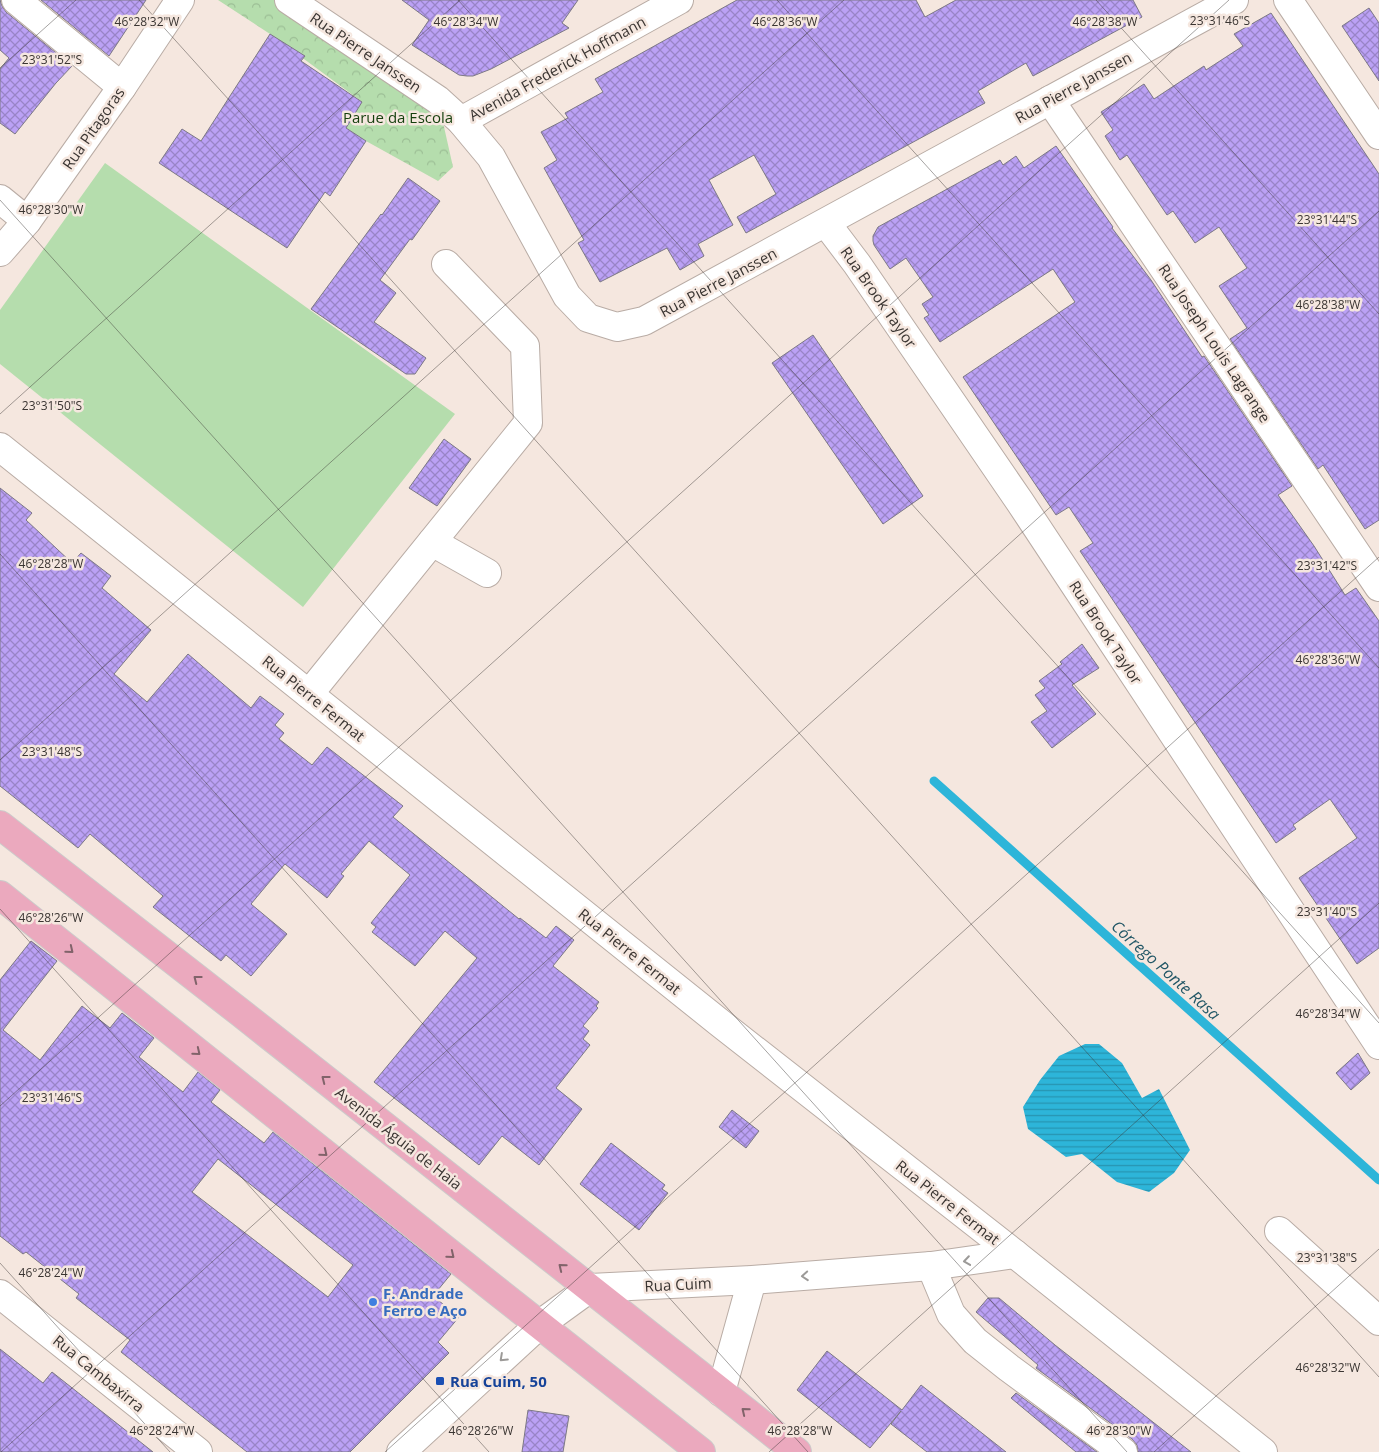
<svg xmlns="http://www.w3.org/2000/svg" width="1379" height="1452" font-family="'Open Sans',sans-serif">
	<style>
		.green { fill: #b5ddad }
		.park { fill: url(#park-crowns) }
		.water { fill: url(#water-rules) }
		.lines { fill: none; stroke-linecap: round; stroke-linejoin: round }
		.stream { stroke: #2db5d9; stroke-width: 9 }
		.building { fill: url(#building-cross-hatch); stroke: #7c7885; fill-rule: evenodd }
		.minor-casing { stroke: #b9aca5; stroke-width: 30 }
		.major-casing { stroke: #cccaca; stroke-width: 30 }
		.minor { stroke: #fff; stroke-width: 28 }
		.major { stroke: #eba9be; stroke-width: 28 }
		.oneway { stroke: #81636a }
		.oneway2 { stroke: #9c9a98 }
		.ticks { fill: none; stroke: #3a3532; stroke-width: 1; stroke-opacity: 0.45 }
		.shop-dot { fill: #3f7fe0; stroke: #f5e7df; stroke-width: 2 }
		.transit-dot { fill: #1a4fb4; stroke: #f5e7df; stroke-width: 2 }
		.labels { text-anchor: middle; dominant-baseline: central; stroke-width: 5; stroke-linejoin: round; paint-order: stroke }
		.street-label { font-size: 15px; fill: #3a3532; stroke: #f5e7df }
		.park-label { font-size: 15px; fill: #153f0d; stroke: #f5e7df }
		.shop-label { font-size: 15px; font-weight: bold; fill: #366cbe; stroke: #f5e7df; text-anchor: start }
		.transit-label { font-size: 15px; font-weight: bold; fill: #164399; stroke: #f5e7df; text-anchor: start }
		.water-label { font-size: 16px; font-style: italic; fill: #225766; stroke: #f5e7df }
		.ticks-label { font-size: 12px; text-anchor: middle; fill: #3a3532; stroke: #f5e7df; stroke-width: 5; stroke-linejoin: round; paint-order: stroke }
	</style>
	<defs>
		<pattern id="park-crowns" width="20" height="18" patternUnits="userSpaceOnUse" patternTransform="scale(1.25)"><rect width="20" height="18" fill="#b5ddad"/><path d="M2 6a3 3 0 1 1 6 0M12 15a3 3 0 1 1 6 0" fill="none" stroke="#9cbe95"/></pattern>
		<pattern id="water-rules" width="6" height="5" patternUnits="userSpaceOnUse" patternTransform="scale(1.25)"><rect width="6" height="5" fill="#2db5d9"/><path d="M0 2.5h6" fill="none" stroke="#2794b1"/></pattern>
		<pattern id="building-cross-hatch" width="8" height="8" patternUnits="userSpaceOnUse" patternTransform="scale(1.25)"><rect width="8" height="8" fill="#bba1f5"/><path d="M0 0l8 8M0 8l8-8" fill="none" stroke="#9984c7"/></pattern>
	</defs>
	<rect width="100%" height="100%" fill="#f5e7df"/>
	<polygon class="green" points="105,163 455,414 303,607 0,364 0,310"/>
	<polygon class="park" points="218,0 289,0 438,100 453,167 438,181 366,141 346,128 361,101 270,34"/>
	<polygon class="water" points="1085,1044 1099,1044 1122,1063 1142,1098 1159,1089 1190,1150 1174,1173 1149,1192 1117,1182 1082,1154 1066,1157 1028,1129 1023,1107 1040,1080 1059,1056"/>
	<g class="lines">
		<polyline class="stream" points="934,781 1379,1180"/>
	</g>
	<g class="building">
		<polygon points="0,0 2,6 6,12 72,66 56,83 15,134 0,123 0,69 9,58 0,50"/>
		<polygon points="41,0 146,0 109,56"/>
		<polygon points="402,0 578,0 562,23 569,28 491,69 473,76 467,76 459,75 412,45 429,20"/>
		<polygon points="737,0 916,0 925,17 956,0 1133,0 1142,17 1033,76 1026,63 978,91 985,103 746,233 737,217 776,194 754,155 709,180 733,225 698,244 704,256 680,270 667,248 600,282 578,243 584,240 544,168 557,160 541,132 568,118 565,113 603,92 595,79"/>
		<polygon points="1369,8 1379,23 1379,81 1342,26"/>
		<polygon points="1271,13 1379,174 1379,520 1365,529 1323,465 1318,469 1230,339 1247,328 1219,286 1247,268 1219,227 1195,243 1173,211 1167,215 1127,155 1120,160 1105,136 1113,130 1101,112 1144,84 1154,99 1204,66 1206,70 1243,46 1234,34"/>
		<polygon points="270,34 305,56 301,61 362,102 346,128 366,141 330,196 325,192 287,248 159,163 182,129 201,141"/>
		<polygon points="1056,146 1113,227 1112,228 1151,280 1202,357 1204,356 1292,486 1278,495 1314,546 1345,595 1356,588 1379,621 1379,948 1357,964 1299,878 1357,838 1330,799 1293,825 1296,829 1276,843 1080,551 1093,543 1069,507 1056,515 963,377 1075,302 1053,269 940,342 924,318 929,315 922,304 933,297 906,258 890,269 874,245 873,241 873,236 878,227 898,216 1000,160 1003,165 1016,156 1024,168"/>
		<polygon points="408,178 440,201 412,240 410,239 380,280 396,293 374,322 426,358 415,374 406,374 311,309 381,214 382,215"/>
		<polygon points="813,335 923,496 883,524 772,363"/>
		<polygon points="444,439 471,459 437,506 409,488"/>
		<polygon points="0,488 32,513 26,520 72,563 81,553 111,576 102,588 151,630 114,674 147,702 188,654 251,708 260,696 284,714 275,725 284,733 279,739 312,765 327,747 403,806 393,817 519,919 520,918 546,938 556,926 574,940 553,966 599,1002 596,1006 598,1008 583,1026 589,1031 583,1039 590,1045 556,1088 582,1109 539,1165 502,1136 479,1165 374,1082 477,958 445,931 415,966 372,932 376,927 371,923 410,875 369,841 341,874 344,876 327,898 285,864 271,880 251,904 287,934 251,976 226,955 221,961 153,907 163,896 90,834 78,848 0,786"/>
		<polygon points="1082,644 1099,668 1072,685 1096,714 1052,748 1031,722 1047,711 1035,695 1045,688 1039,681 1062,664 1060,662"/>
		<path d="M 31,941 L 57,961 L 3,1030 L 40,1060 L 82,1006 L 110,1028 L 122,1013 L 154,1038 L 139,1057 L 183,1092 L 198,1072 L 220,1090 L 211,1102 L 264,1143 L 273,1132 L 451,1274 L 433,1296 L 459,1317 L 438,1342 L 449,1353 L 350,1452 L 247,1452 L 121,1352 L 130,1340 L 76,1298 L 79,1294 L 26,1252 L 23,1254 L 0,1236 L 0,980 ZM 218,1159 L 353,1265 L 328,1297 L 192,1192 Z"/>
		<polygon points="1358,1053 1370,1073 1351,1090 1336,1073"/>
		<polygon points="732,1110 759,1131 746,1148 719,1127"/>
		<polygon points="611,1143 665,1185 662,1189 668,1193 639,1230 580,1184"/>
		<polygon points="988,1298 999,1298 1055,1345 1191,1452 1138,1452 1137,1445 1132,1439 1036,1368 1038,1365 976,1312"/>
		<polygon points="0,1349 43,1383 52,1372 153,1452 0,1452"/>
		<polygon points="827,1351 902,1410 921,1385 1006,1452 927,1452 891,1424 901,1411 870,1448 797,1390"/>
		<polygon points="1016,1393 1097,1452 1076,1452 1011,1398"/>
		<polygon points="528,1410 569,1416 563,1452 522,1452"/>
	</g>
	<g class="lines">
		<defs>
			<g id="minor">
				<polyline points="16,0 122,87"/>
				<polyline points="289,0 438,100 461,121 491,157 567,296 588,318 617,327 644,321 1234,0"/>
				<polyline points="1288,0 1379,135"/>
				<polyline points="1050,100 1379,587"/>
				<polyline points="461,121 679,0"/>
				<polyline points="0,199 27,221"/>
				<polyline points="826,223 857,264 1020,502 1379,1045"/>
				<polyline points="0,252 27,221 122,87 180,0"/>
				<polyline points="0,447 720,1023 1015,1254 1263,1452"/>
				<polyline points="432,542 487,573"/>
				<polyline points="309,694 528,423 525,346 446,264"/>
				<polyline points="1279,1231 1379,1321"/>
				<polyline points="931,1266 951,1314 975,1341 1009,1368 1123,1452"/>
				<polyline points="0,1294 198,1452"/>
				<polyline points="721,1392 752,1280"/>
				<polyline points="401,1452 539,1325 590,1288 752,1280 931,1266 1015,1254"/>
			</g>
			<g id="major">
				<polyline points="0,825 241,1013 797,1452"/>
				<polyline points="0,895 493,1288 701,1452"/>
			</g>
		</defs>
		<use href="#minor" class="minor-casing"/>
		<use href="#major" class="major-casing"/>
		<use href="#minor" class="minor"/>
		<use href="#major" class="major"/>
	</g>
	<defs><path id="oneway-chevron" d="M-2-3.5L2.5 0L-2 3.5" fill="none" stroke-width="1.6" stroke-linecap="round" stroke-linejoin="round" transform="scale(1.25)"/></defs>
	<g class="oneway">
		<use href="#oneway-chevron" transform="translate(70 950) rotate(39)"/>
		<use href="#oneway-chevron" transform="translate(197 979) rotate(-142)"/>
		<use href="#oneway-chevron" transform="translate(197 1052) rotate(39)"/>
		<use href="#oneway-chevron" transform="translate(325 1079) rotate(-142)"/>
		<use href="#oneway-chevron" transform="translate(324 1153) rotate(39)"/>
		<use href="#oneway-chevron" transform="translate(451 1255) rotate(39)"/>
		<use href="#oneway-chevron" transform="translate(562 1267) rotate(-141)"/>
		<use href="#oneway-chevron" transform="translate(745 1411) rotate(-141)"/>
	</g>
	<g class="oneway2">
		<use href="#oneway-chevron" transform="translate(967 1261) rotate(172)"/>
		<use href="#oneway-chevron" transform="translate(805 1276) rotate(176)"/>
		<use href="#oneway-chevron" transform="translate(503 1358) rotate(137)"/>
	</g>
	<path class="ticks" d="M 139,0 L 1379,1377M 458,0 L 1379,1023M 777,0 L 1379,668M 1096,0 L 1379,314M 0,68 L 76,0M 0,200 L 1127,1452M 0,414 L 460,0M 0,554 L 808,1452M 0,760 L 844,0M 0,909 L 489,1452M 0,1106 L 1229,0M 0,1263 L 170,1452M 1,1452 L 1379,211M 385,1452 L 1379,557M 769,1452 L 1379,903M 1154,1452 L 1379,1249"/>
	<circle class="shop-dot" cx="373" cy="1302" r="5"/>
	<rect class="transit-dot" x="435" y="1376" width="10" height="10" rx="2.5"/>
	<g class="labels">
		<g class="street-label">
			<text transform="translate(366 52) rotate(34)">Rua Pierre Janssen</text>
			<text transform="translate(557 68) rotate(-29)">Avenida Frederick Hoffmann</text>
			<text transform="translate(1073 87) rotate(-29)">Rua Pierre Janssen</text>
			<text transform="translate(93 128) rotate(-55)">Rua Pitagoras</text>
			<text transform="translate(718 282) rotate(-28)">Rua Pierre Janssen</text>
			<text transform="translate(879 297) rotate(55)">Rua Brook Taylor</text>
			<text transform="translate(1215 343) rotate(56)">Rua Joseph Louis Lagrange</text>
			<text transform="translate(1106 632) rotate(57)">Rua Brook Taylor</text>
			<text transform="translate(314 698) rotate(39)">Rua Pierre Fermat</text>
			<text transform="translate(630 951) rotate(39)">Rua Pierre Fermat</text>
			<text transform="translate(399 1138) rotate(38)">Avenida Águia de Haia</text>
			<text transform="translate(948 1202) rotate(38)">Rua Pierre Fermat</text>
			<text transform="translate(678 1284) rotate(-3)">Rua Cuim</text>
			<text transform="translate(99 1373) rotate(39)">Rua Cambaxirra</text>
		</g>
		<g class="park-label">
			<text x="398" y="117">Parue da Escola</text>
		</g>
		<g class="shop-label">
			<text x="383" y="1293">F. Andrade<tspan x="383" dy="17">Ferro e Aço</tspan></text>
		</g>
		<g class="transit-label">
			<text x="450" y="1381">Rua Cuim, 50</text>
		</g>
		<g class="water-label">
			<text transform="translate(1166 970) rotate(42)">Córrego Ponte Rasa</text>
		</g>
	</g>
	<g class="ticks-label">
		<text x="1220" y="25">23°31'46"S</text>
		<text x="147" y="26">46°28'32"W</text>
		<text x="466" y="26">46°28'34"W</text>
		<text x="785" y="26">46°28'36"W</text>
		<text x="1105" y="26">46°28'38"W</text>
		<text x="52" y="64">23°31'52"S</text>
		<text x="51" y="214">46°28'30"W</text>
		<text x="1327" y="224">23°31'44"S</text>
		<text x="1328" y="309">46°28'38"W</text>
		<text x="52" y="410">23°31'50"S</text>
		<text x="51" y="568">46°28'28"W</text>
		<text x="1327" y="570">23°31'42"S</text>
		<text x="1328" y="664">46°28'36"W</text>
		<text x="52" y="756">23°31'48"S</text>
		<text x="1327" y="916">23°31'40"S</text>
		<text x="51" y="922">46°28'26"W</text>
		<text x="1328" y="1018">46°28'34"W</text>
		<text x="52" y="1102">23°31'46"S</text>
		<text x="1327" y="1262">23°31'38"S</text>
		<text x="51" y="1277">46°28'24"W</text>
		<text x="1328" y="1372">46°28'32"W</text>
		<text x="162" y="1435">46°28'24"W</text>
		<text x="481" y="1435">46°28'26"W</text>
		<text x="800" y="1435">46°28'28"W</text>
		<text x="1119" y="1435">46°28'30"W</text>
	</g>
</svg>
